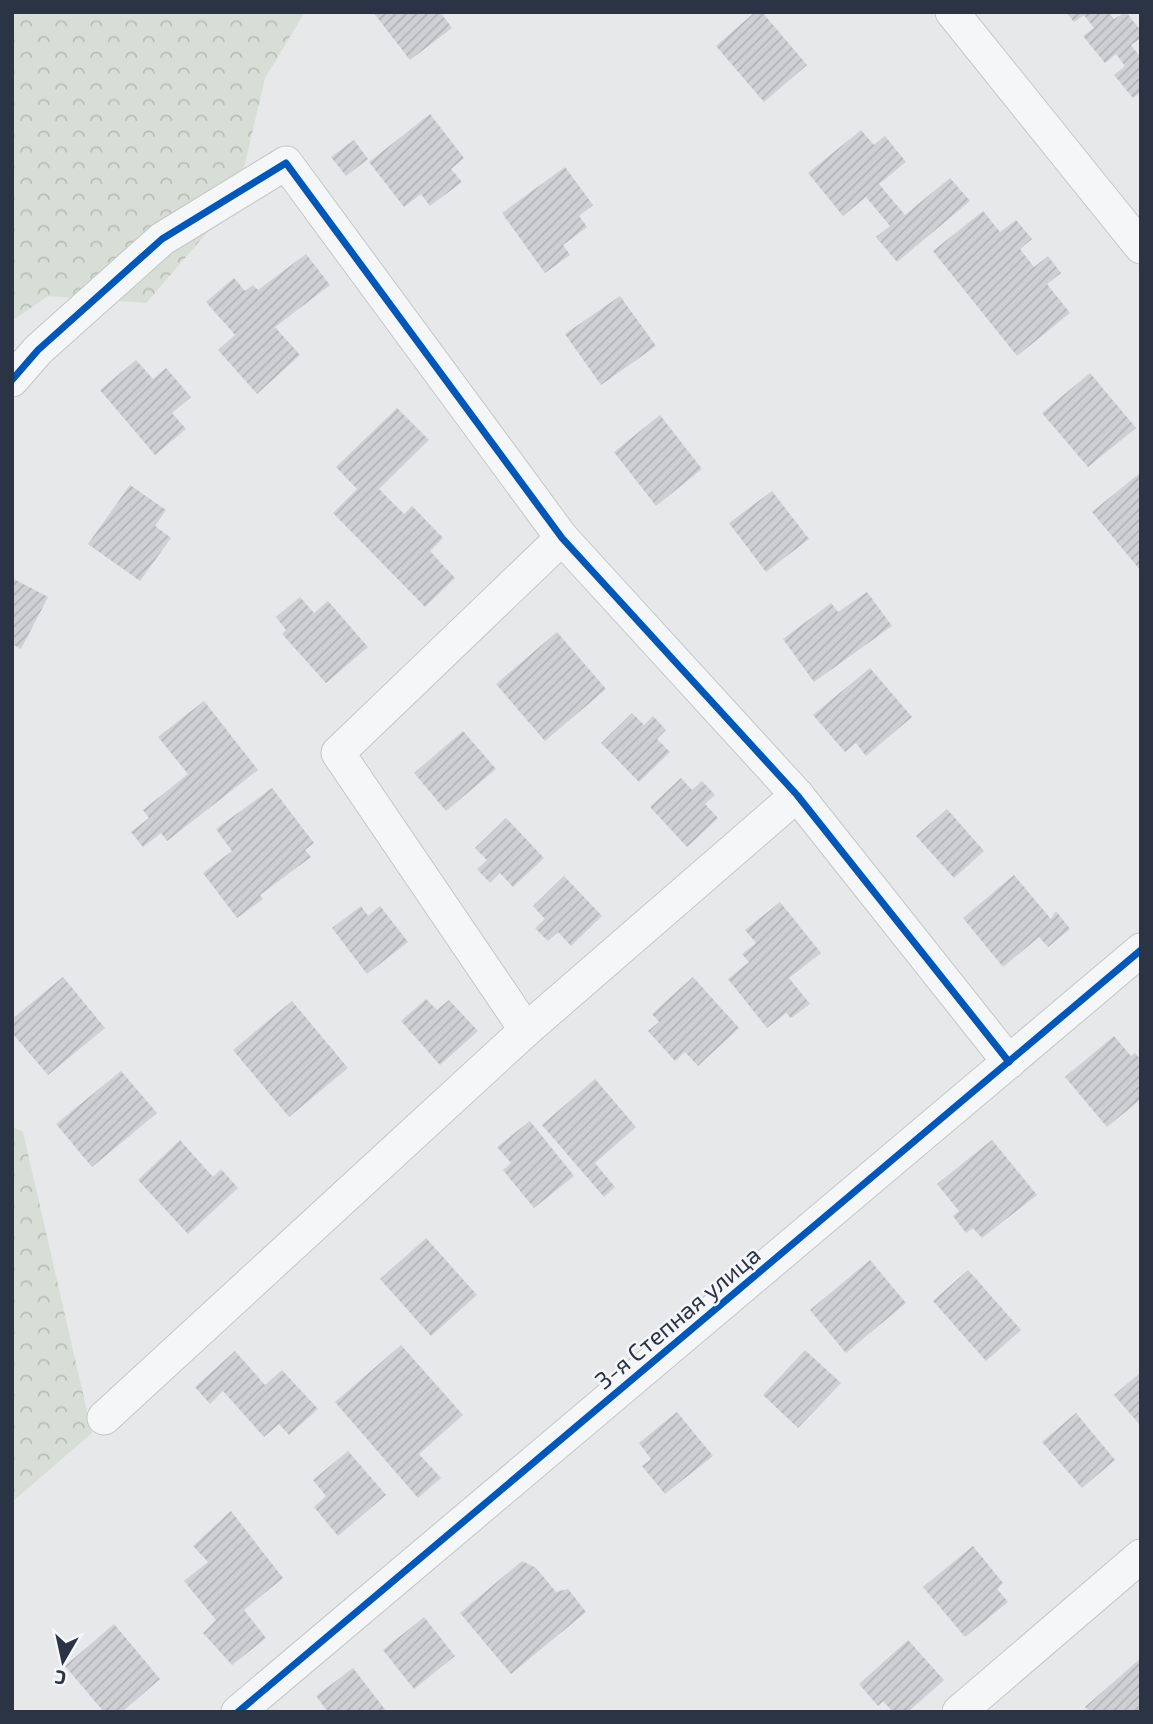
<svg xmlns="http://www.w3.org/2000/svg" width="1153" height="1724" font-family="'Exo 2',sans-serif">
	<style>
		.forest { fill: url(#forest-crowns) }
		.building { fill: url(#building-hatch) }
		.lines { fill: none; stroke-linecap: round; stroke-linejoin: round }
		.minor-casing { stroke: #c4c6c8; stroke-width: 35 }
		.minor { stroke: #f5f6f7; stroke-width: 33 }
		.cycleway-casing { stroke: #f4f6f9; stroke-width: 11 }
		.cycleway { stroke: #0057b8; stroke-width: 7 }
		.labels { text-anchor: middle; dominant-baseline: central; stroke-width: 5; stroke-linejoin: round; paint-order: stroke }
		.street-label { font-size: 24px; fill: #2b3445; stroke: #f4f6f9 }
	</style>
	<defs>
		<pattern id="forest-crowns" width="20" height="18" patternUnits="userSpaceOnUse" patternTransform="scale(1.75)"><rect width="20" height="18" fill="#d6ded6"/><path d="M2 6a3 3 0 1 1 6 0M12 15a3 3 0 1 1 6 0" fill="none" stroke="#b8bfb9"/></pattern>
		<pattern id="building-hatch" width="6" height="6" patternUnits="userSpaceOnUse" patternTransform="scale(1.75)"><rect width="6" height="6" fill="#ced0d3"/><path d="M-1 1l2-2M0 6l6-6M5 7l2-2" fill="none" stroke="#b1b3b6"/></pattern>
	</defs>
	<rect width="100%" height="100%" fill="#e6e8ea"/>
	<g class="forest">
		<polygon points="12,12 305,12 265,78 237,198 146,303 48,296 12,321"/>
		<polygon points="12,1127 23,1132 92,1433 12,1502"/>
	</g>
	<g class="building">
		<polygon points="373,12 440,12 452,28 410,60"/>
		<polygon points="755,12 762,12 807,65 764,102 716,46"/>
		<polygon points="1066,12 1108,12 1114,19 1126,12 1141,31 1141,38 1131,45 1141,58 1141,92 1133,98 1114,75 1125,66 1116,54 1105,63 1083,36 1094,28 1084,15 1074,22"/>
		<polygon points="430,114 464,158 451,169 462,182 430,206 421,194 404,207 369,162"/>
		<polygon points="861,130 874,145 885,136 906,162 879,184 905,215 950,178 970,201 897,262 876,237 890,226 866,197 843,216 808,173"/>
		<polygon points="354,140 368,159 346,176 331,157"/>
		<polygon points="565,167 593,205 579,216 587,227 563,245 570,255 545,273 502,213"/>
		<polygon points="983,211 1000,232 1016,220 1032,239 1020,249 1034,267 1048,256 1061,273 1047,284 1070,313 1017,356 933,251"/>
		<polygon points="306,254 330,285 275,327 300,355 257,394 218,350 235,335 206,302 234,278 245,291 253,285 258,290"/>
		<polygon points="620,296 656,346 601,385 565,334"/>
		<polygon points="136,360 153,379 166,368 191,397 172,413 186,429 155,455 100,390"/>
		<polygon points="1090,373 1136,428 1088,467 1042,413"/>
		<polygon points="397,408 429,440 379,489 404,514 412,506 443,538 430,551 455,578 425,607 333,513 357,489 336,467"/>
		<polygon points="660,415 702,469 656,506 614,452"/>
		<polygon points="1141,472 1141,571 1092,512"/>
		<polygon points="130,485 166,510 155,526 171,538 140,581 88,544"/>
		<polygon points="772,491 809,539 766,572 729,523"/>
		<polygon points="12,578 48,597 21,649 12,644"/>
		<polygon points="867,592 892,626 814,682 783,639 831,603 838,612"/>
		<polygon points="300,597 314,613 328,601 368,647 326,683 282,634 286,630 276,617"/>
		<polygon points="557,632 606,689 545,741 496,684"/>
		<polygon points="870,668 912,717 866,756 856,743 845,752 813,715"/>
		<polygon points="204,701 258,770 167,841 161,833 143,847 131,832 149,818 143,810 188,774 158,737"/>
		<polygon points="632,713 644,725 653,716 666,730 657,739 670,752 639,782 601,743"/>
		<polygon points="463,731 496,769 446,811 414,773"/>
		<polygon points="681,778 692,790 702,781 715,795 705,804 718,818 687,847 650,807"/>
		<polygon points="272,788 314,843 305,850 311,857 260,895 263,899 237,918 203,873 232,851 216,829"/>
		<polygon points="947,809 984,851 954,878 916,836"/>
		<polygon points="506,818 544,858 513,887 500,873 490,883 477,869 487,860 475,848"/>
		<polygon points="1014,875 1051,919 1056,911 1070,929 1048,947 1039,937 1003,967 963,918"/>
		<polygon points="564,876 602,916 571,946 558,932 548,941 535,928 545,919 533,906"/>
		<polygon points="780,902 821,953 789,978 810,1004 791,1018 786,1013 767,1028 728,979 749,962 742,954 756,943 745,930"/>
		<polygon points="361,906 368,916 380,906 408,942 367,974 332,928"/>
		<polygon points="63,977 105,1028 48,1075 12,1033 12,1019"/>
		<polygon points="693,977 739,1028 698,1066 685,1052 675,1061 648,1031 659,1022 652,1014"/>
		<polygon points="426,999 437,1010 449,1000 478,1031 440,1065 401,1021"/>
		<polygon points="292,1001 348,1068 289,1117 233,1050"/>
		<polygon points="1114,1036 1131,1056 1135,1053 1141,1060 1141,1099 1107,1127 1065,1077"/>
		<polygon points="121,1071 157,1113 92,1167 56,1124"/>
		<polygon points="595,1079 636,1127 595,1163 615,1187 604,1197 542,1125"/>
		<polygon points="530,1121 574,1176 534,1208 503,1170 511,1163 497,1147"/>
		<polygon points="180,1140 213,1177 221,1169 238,1188 188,1234 138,1180"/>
		<polygon points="992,1140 1037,1195 982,1238 973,1228 966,1233 953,1216 959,1211 937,1184"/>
		<polygon points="426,1238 477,1295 431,1336 380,1279"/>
		<polygon points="870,1260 906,1303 846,1353 810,1310"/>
		<polygon points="968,1270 1021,1330 986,1361 933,1301"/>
		<polygon points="401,1345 463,1415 419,1454 441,1478 418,1498 335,1402"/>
		<polygon points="805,1350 841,1383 798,1428 763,1395"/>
		<polygon points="235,1351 265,1385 282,1370 318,1409 289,1435 279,1424 264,1437 223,1391 210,1404 195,1387"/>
		<polygon points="1141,1372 1141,1426 1114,1395"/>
		<polygon points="677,1412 713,1456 665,1494 642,1466 651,1459 639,1443"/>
		<polygon points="1076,1413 1115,1460 1082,1488 1042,1442"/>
		<polygon points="348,1451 386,1495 338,1536 314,1507 326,1496 313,1480"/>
		<polygon points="231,1511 283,1578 244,1610 266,1638 232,1665 203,1633 216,1620 184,1581 208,1562 193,1546"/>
		<polygon points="973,1546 1003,1583 997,1589 1008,1602 965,1637 923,1587"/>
		<polygon points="522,1561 536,1568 556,1592 568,1589 586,1612 511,1674 460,1613"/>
		<polygon points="424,1617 455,1656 414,1689 383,1650"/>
		<polygon points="114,1624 160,1679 122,1712 104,1712 65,1666"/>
		<polygon points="908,1640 944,1680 908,1712 893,1712 883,1701 878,1706 859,1684"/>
		<polygon points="1141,1658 1141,1712 1090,1712 1085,1707"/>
		<polygon points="353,1668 387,1712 328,1712 316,1696"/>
	</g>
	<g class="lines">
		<defs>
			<g id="minor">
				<polyline points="952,12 1141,247"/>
				<polyline points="12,380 38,350 162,239 286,163 562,538 797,795 1009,1062"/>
				<polyline points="526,1030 338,753 562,538"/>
				<polyline points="104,1418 526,1030 797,795"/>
				<polyline points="238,1712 1141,950"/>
				<polyline points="959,1712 1141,1556"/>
			</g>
		</defs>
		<use href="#minor" class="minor-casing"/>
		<use href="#minor" class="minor"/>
		<defs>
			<g id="cycleway">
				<polyline points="12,380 38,350 162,239 286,163 562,538 797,795 1009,1062"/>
				<polyline points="238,1712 1141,950"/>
			</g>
		</defs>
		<use href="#cycleway" class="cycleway-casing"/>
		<use href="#cycleway" class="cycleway"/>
	</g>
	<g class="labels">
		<g class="street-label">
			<text transform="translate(677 1317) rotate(-40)">3-я Степная улица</text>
		</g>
	</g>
	<rect width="1153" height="1724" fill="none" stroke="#2b3445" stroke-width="28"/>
	<g transform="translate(63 1661) rotate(189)" stroke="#f4f6f9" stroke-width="5" paint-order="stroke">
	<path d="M0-5L12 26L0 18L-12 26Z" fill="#2b3445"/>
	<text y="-10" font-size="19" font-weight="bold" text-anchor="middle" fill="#2b3445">С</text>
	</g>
</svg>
